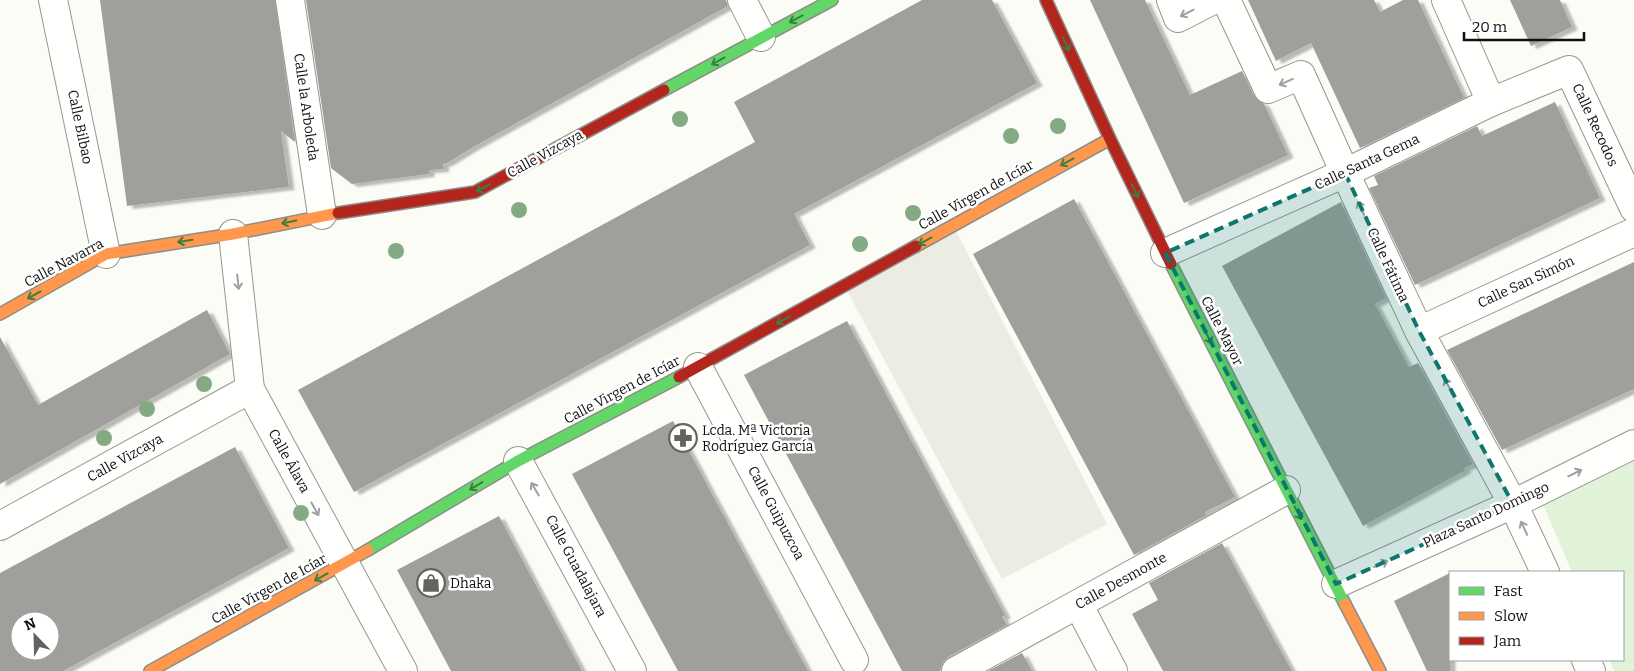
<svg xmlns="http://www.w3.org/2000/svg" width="1634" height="671" font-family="Bitter,serif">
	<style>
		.green { fill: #e0f2d7 }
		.plaza { fill: #ecece2 }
		.building { fill: #a09f9b; fill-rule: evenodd; filter: url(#shadow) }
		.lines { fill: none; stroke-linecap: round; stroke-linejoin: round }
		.street-casing { stroke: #969694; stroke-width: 30 }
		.fast-casing { stroke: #8d8d8a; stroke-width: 14 }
		.slow-casing { stroke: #8d8d8a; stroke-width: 14 }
		.jam-casing { stroke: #8d8d8a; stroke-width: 14 }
		.street { stroke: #fffffe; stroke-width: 28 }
		.fast { stroke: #63d668; stroke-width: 11 }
		.slow { stroke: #ff974d; stroke-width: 11 }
		.jam { stroke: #b3261e; stroke-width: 11 }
		.tree { fill: #84aa83 }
		.oneway { stroke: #9f9f9f }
		.oneway2 { stroke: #3e7d40 }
		.marked { fill: #0f766e; fill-opacity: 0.2; stroke: #0f766e; stroke-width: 4; stroke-dasharray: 10 6; stroke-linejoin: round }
		.labels { text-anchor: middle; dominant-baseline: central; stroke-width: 5; stroke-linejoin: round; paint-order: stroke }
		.street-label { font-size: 14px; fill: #101010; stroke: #fff }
		.poi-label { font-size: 14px; fill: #101010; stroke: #fff; text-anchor: start }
	</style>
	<defs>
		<filter id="shadow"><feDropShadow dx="5.5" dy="3" stdDeviation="1" flood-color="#0004"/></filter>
	</defs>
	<rect width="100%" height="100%" fill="#fcfcf6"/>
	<polygon class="green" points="1634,461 1634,671 1614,671 1610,660 1623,660 1623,572 1572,572 1542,502"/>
	<polygon class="plaza" points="953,225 1107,524 1002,579 844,285"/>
	<g class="building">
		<polygon points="100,0 275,0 295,142 281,131 289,187 127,206"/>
		<polygon points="306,0 726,0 728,6 475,146 447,163 443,164 444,169 429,170 429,174 352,184 331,168"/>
		<polygon points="922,0 992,0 1037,83 794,214 810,245 354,492 298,390 755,142 734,102"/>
		<polygon points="1090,0 1145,0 1190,95 1242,71 1254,96 1259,101 1264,104 1288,155 1184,203"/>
		<polygon points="1248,0 1374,0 1380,12 1403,0 1418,0 1464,98 1360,148 1311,43 1276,61"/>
		<polygon points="1510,0 1560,0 1572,27 1531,46"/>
		<polygon points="1555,102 1600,198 1415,285 1369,188 1378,185 1374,176 1477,126 1482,136"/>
		<polygon points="1074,199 1235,497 1205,512 1207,515 1134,555 973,254"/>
		<polygon points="1341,202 1386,298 1375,304 1409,367 1418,363 1473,464 1464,468 1466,470 1363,526 1222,266"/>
		<polygon points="1634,262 1634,389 1502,450 1447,350"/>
		<polygon points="207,310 230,354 0,484 0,337 38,405"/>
		<polygon points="847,321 1005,615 1002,617 1007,625 948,657 942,663 940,671 902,671 744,375"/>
		<polygon points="673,421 713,496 808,671 678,671 651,621 572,474"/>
		<path d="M 235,447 L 289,548 L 63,671 L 0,671 L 0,573 ZM 20,621 L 50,621 L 50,651 L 20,651 Z"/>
		<polygon points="499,516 539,591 582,671 451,671 397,570"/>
		<polygon points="1222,543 1277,644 1292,671 1163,671 1132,614 1158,600 1149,583"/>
		<polygon points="1450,573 1450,671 1427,671 1394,601"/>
		<polygon points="1022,653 1032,671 988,671"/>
	</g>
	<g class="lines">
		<defs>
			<g id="street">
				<polyline points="53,0 106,254"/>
				<polyline points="290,0 322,215"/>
				<polyline points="742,0 761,37"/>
				<polyline points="1171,0 1178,18 1213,0"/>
				<polyline points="1226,0 1268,89 1301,75 1345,173 1419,331 1513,504 1545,572"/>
				<polyline points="1446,0 1491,102"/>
				<polyline points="233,234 250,389 403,671"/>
				<polyline points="1165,253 1345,173 1491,102 1569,70 1634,208"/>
				<polyline points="1419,331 1634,232"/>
				<polyline points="698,367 854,660"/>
				<polyline points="518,461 632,671"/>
				<polyline points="0,526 250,389"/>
				<polyline points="1336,584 1513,504 1634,444"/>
				<polyline points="1078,604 1113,671"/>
				<polyline points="1586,660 1591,671"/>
				<polyline points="956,671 1286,490"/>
			</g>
			<g id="fast">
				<polyline points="664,90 832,0"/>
				<polyline points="1171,264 1345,604"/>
				<polyline points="368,550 518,461 679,377"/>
			</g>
			<g id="slow">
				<polyline points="916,246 1110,139"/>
				<polyline points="0,314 106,254 233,234 338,213"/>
				<polyline points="1345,604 1380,671"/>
				<polyline points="150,671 368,550"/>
			</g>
			<g id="jam">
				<polyline points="1046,0 1110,139 1171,264"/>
				<polyline points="338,213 475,192 664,90"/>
				<polyline points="679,377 916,246"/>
			</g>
		</defs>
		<use href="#street" class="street-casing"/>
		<use href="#fast" class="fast-casing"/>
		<use href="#slow" class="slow-casing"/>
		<use href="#jam" class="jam-casing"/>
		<use href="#street" class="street"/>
		<use href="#fast" class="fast"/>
		<use href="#slow" class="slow"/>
		<use href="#jam" class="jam"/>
	</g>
	<g class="tree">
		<circle cx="680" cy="119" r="8"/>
		<circle cx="1058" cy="126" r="8"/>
		<circle cx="1011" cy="136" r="8"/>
		<circle cx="519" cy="210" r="8"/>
		<circle cx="913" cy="213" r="8"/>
		<circle cx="860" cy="244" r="8"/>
		<circle cx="396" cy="251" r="8"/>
		<circle cx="204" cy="384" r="8"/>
		<circle cx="147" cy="409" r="8"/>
		<circle cx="104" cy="438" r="8"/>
		<circle cx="301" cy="513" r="8"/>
	</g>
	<defs><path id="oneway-shaft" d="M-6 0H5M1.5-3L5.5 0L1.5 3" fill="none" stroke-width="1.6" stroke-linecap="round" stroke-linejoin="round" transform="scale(1.25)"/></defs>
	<g class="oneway">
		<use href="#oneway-shaft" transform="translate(1187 13) rotate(153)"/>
		<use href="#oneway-shaft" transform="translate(1286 82) rotate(156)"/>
		<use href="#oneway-shaft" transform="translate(1361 208) rotate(-115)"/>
		<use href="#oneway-shaft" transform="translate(238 282) rotate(84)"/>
		<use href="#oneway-shaft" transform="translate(1448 385) rotate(-119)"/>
		<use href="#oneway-shaft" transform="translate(1575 473) rotate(-26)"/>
		<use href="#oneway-shaft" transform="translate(535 489) rotate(-120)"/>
		<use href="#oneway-shaft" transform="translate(315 509) rotate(61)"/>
		<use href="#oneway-shaft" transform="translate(1524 528) rotate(-115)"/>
		<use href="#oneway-shaft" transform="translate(1381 564) rotate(-24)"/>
	</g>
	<g class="oneway2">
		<use href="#oneway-shaft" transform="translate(796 19) rotate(152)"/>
		<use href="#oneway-shaft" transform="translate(1066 44) rotate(65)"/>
		<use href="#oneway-shaft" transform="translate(718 61) rotate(151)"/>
		<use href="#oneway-shaft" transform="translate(1067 162) rotate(151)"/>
		<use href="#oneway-shaft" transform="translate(483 188) rotate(152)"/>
		<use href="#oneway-shaft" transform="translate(1135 191) rotate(64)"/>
		<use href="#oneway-shaft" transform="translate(289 222) rotate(168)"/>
		<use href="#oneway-shaft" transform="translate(185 241) rotate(171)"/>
		<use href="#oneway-shaft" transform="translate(925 241) rotate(151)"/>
		<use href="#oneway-shaft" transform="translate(34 295) rotate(151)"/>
		<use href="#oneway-shaft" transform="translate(783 320) rotate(151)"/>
		<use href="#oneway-shaft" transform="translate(1208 337) rotate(63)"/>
		<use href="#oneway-shaft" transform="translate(476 486) rotate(149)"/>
		<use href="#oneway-shaft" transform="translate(1298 513) rotate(62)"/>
		<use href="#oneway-shaft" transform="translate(321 577) rotate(151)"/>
	</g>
	<path class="marked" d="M 1345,173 L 1419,331 L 1513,504 L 1336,584 L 1165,253 Z"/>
	<defs>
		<symbol id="pharmacy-ring" viewBox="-11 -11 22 22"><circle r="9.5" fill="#fff" stroke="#636360" stroke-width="1.5"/><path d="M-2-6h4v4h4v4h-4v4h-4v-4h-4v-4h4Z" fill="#636360"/></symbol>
		<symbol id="shop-ring" viewBox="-11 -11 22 22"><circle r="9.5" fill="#fff" stroke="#636360" stroke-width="1.5"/><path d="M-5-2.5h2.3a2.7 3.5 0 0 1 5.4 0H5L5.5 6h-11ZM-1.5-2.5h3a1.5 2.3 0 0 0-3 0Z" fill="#636360"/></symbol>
	</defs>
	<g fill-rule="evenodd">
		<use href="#pharmacy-ring" x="667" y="422" width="32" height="32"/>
		<use href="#shop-ring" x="415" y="567" width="32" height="32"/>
	</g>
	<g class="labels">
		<g class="street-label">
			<text transform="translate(306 107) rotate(82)">Calle la Arboleda</text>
			<text transform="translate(1595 125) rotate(65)">Calle Recodos</text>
			<text transform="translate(80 127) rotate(78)">Calle Bilbao</text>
			<text transform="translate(545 154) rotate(-29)">Calle Vizcaya</text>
			<text transform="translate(1367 162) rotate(-25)">Calle Santa Gema</text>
			<text transform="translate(976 195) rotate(-29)">Calle Virgen de Icíar</text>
			<text transform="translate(64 263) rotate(-28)">Calle Navarra</text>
			<text transform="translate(1388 265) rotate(65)">Calle Fátima</text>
			<text transform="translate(1526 282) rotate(-25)">Calle San Simón</text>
			<text transform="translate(1222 331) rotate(63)">Calle Mayor</text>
			<text transform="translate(622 390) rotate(-28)">Calle Virgen de Icíar</text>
			<text transform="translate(125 458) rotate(-29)">Calle Vizcaya</text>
			<text transform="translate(289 461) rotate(61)">Calle Álava</text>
			<text transform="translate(776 513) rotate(62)">Calle Guipuzcoa</text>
			<text transform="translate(1486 515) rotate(-25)">Plaza Santo Domingo</text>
			<text transform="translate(576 566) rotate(62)">Calle Guadalajara</text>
			<text transform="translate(1121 581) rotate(-29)">Calle Desmonte</text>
			<text transform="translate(269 589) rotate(-29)">Calle Virgen de Icíar</text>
		</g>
		<g class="poi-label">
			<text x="702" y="430">Lcda. Mª Victoria<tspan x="702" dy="16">Rodríguez García</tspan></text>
			<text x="450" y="583">Dhaka</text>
		</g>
	</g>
	<rect x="1449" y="571" width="175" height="90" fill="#ffffff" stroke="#9f9f9f"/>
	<rect x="1459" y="587" width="25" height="8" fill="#63d668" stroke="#9f9f9f"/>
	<text x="1494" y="596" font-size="15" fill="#101010">Fast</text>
	<rect x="1459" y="612" width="25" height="8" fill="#ff974d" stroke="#9f9f9f"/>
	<text x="1494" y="621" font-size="15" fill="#101010">Slow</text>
	<rect x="1459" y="637" width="25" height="8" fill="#b3261e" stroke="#9f9f9f"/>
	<text x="1494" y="646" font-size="15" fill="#101010">Jam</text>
	<g transform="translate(35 636) rotate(337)"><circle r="24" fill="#ffffff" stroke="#9f9f9f"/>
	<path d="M0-4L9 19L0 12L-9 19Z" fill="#636360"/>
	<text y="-8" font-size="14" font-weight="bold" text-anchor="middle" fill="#101010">N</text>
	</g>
	<path d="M1464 32v8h120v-8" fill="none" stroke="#101010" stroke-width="2.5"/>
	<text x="1472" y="32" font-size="15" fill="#101010" stroke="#ffffff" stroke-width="4" paint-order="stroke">20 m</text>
</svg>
